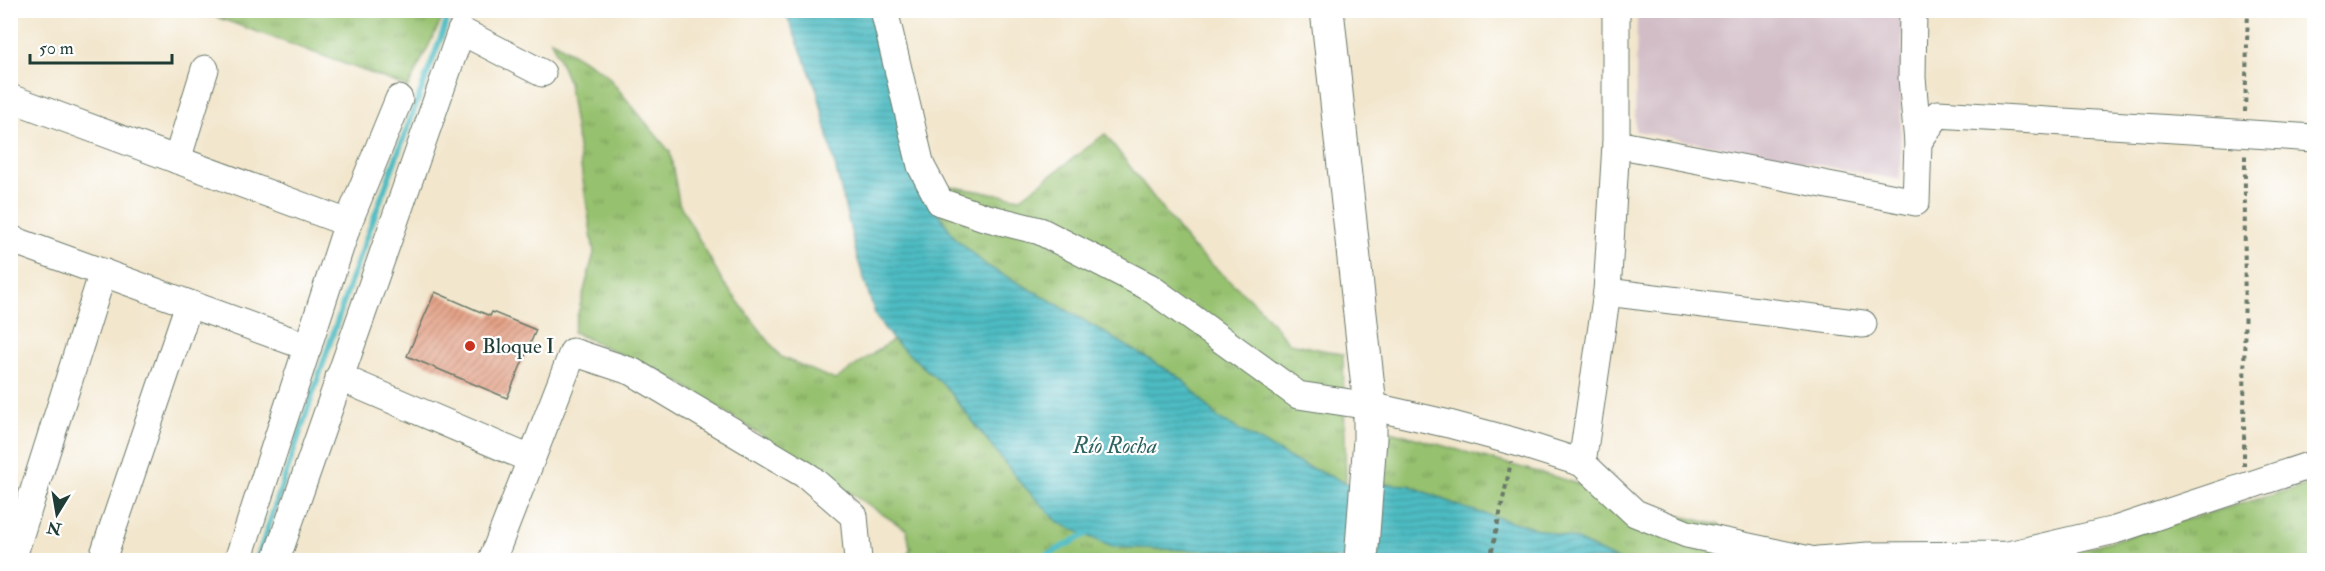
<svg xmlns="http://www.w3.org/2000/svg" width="2325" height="571" font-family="'IM FELL Double Pica',serif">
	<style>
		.industrial { fill: #d2bdc6 }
		.grass { fill: url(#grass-tufts); stroke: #5a7f51; stroke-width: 1.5 }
		.water { fill: url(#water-rules); stroke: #367c7c; stroke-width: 1.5 }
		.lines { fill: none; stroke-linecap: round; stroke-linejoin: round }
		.stream { stroke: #4dbcc3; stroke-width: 6 }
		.building { fill: url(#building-hatch) }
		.minor-casing { stroke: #697869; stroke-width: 29 }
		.major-casing { stroke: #697869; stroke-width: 35 }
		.path { stroke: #697869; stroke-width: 4; stroke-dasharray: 4.5 4.5; stroke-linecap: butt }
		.minor { stroke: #fff; stroke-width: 27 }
		.major { stroke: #fff; stroke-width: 33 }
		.poi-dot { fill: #c8321e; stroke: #fff; stroke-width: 2 }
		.labels { text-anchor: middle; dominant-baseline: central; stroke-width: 4.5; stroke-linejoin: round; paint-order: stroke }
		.poi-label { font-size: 21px; fill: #1f3d34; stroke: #fff; text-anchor: start }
		.water-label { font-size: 22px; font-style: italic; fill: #2d635f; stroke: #fff }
	</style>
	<defs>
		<pattern id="grass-tufts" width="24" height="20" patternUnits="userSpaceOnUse" patternTransform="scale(1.5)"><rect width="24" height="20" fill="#96c16e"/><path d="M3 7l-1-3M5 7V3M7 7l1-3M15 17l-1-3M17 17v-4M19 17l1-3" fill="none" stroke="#7a9e5b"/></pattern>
		<pattern id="water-rules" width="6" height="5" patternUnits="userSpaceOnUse" patternTransform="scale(1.5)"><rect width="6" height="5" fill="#4dbcc3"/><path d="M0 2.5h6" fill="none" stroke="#3f9a9f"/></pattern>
		<pattern id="building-hatch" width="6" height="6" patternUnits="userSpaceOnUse" patternTransform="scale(1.5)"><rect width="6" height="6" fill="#e4a287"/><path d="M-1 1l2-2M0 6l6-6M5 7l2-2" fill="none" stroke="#b8856f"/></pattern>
	</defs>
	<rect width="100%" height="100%" fill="#fff"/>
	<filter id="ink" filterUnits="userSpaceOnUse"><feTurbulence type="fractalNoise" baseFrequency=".0167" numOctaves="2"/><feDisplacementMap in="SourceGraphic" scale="12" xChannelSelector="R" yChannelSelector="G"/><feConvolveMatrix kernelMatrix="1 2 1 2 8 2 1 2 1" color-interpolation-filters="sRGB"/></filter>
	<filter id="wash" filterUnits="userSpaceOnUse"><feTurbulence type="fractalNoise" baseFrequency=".008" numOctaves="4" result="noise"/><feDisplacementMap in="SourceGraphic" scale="24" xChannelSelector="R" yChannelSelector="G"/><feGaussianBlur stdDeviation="1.35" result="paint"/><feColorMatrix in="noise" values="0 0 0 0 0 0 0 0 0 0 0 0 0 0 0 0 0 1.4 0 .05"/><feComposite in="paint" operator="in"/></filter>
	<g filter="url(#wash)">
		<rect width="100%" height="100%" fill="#f2e6cc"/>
		<polygon class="industrial" points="1637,11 1903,11 1900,180 1635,131"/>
		<g class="grass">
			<polygon points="200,11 446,10 446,11 408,87"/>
			<polygon points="551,40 605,73 670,152 679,203 723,282 781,357 835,380 893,340 946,387 1019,481 1112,547 1280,553 1335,557 1335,560 905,560 910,549 907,530 676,380 573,332 594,253 568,81"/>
			<polygon points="1105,134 1191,246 1259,307 1289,343 1343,354 1346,483 1299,463 1218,418 1181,378 1046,298 987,266 955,238 920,186 953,187 1021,198"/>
			<polygon points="1390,431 1563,479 1662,512 1719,525 1772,560 1617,560 1577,540 1464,508 1409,485 1382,484"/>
			<polygon points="2314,483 2314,560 2044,560"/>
		</g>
		<polygon class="water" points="785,11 877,11 920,186 955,238 987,266 1046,298 1181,378 1218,418 1299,463 1346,483 1408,485 1464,508 1577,540 1617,560 1351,560 1280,553 1112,547 1059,523 1019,481 946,387 893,340 876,317 857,257 817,90"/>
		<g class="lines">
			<g class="stream">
				<polyline points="257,560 353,274 451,10"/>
				<polyline points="1038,560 1090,532"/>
			</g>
		</g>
		<g id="blocks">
			<polygon class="building" points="435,292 490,316 492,312 536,330 507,398 407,356"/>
		</g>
	</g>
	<g filter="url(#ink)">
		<use href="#blocks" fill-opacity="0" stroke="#697869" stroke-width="1.5"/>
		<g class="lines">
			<defs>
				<g id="minor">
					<polyline points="884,10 921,166 940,202 984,217 1040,231 1149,287 1298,395 1370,406 1449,424 1516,442 1582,463 1635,513 1687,534 1810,560"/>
					<polyline points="10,98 348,223"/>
					<polyline points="1918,142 1938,114 2314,138"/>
					<polyline points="1616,144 1916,202 1918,142 1912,78 1913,10"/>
					<polyline points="177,160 205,69"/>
					<polyline points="10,239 308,347"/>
					<polyline points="1607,292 1863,324"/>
					<polyline points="339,377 530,459"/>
					<polyline points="1582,463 1607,292 1616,144 1616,10"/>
					<polyline points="12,560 103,272"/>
					<polyline points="102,560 189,304"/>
					<polyline points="238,560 348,223 399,99"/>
					<polyline points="276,560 461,31 542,73"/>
					<polyline points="492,560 573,352 633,372 809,477 854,516 858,560"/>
					<polyline points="1818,560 1868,556 2008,555 2115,530 2314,464"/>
				</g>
				<polyline id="major" points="1327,10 1370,406 1370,439 1361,560"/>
			</defs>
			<use href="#minor" class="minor-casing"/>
			<use href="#major" class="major-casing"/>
			<g class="path">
				<polyline points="2245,112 2248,10"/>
				<polyline points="2244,466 2245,155"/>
				<polyline points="1490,560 1511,462"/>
			</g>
			<use href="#minor" class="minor"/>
			<use href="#major" class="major"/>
		</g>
	</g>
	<circle class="poi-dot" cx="470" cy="346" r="6"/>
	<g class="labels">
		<g class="poi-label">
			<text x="482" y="346">Bloque I</text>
		</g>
		<g class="water-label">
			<text x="1115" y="446">Río Rocha</text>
		</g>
	</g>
	<rect width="2325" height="571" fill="none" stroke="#fff" stroke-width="36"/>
	<g transform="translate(57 514) rotate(191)" stroke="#ffffff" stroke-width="4.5" paint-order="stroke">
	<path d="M0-4.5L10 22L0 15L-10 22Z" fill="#1f3d34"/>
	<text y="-9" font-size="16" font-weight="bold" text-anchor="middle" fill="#1f3d34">N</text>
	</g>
	<path d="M30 54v9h142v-9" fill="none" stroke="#1f3d34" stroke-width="3"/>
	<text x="39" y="54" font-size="18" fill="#1f3d34" stroke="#ffffff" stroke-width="4.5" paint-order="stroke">50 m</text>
</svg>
